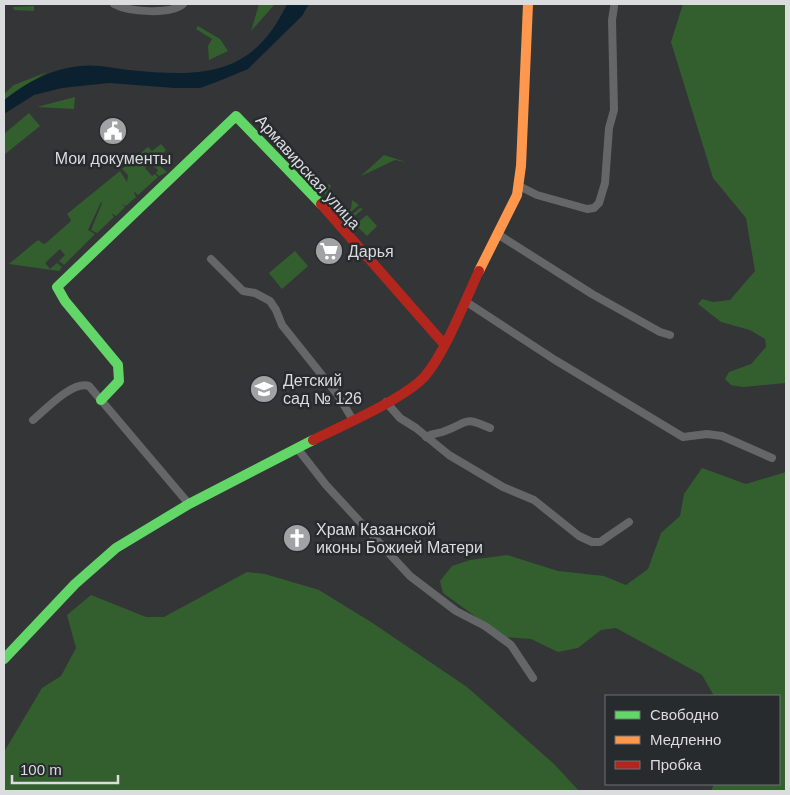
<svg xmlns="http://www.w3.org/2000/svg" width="790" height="795" font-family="Arial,sans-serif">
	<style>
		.green { fill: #335f2f }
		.water { fill: #0b2130 }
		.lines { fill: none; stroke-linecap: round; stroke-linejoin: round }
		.street { stroke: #646667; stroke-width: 8 }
		.fast { stroke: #63d668; stroke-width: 10 }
		.slow { stroke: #ff974d; stroke-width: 10 }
		.jam { stroke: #b3261e; stroke-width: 10 }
		.labels { text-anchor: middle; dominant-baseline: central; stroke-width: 5; stroke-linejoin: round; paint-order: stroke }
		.poi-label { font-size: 16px; fill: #dadcde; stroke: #282b2e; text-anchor: start }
		.street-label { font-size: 16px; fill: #dadcde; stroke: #282b2e }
	</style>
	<rect width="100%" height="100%" fill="#333537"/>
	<g class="green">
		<polygon points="259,4 275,4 251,31"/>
		<polygon points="683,4 786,4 786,383 743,387 731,385 725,379 729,372 751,364 766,347 765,339 750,330 721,322 698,304 702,299 713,302 730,300 755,271 746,218 713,178 671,42"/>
		<polygon points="34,6 34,11 14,10 13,7"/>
		<polygon points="198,26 220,39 228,51 209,60 208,46 212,39 196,29"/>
		<polygon points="47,72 4,100 4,94 14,85"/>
		<polygon points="75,97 74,109 37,107"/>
		<polygon points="29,113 40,126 5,154 4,134"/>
		<polygon points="161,144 166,150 160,157 165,162 161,167 167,172 159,176 156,173 158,170 150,163 145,168 152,176 155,174 158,177 138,195 135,192 134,193 136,197 126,206 122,204 125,207 116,216 111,213 114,217 97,233 91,230 102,203 101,202 88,230 95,234 64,265 59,261 65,255 60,249 45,263 50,269 57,263 62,267 59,271 9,264 38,240 44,244 46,243 70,222 71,220 67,214 120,171 127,182 128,175 122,169 148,147 152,151"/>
		<polygon points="384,155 406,162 395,160 361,176"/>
		<path d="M 329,184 L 331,186 C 324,195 338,210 347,212 L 351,209 L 352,200 L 359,205 L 346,216 L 322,191 Z"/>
		<polygon points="360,208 363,209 351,219 356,224 367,215 377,226 367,236 348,218"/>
		<polygon points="295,251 308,266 282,289 269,273"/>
		<polygon points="702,468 746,484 786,472 786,791 711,791 714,784 779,784 779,696 714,696 702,675 616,628 601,630 578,648 558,652 531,639 504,637 443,593 440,581 452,566 470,560 507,555 558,571 604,576 626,585 648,569 661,533 680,516 684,494"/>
		<polygon points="247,572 265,574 319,590 371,622 467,687 554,764 579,791 4,791 4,752 42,688 61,676 76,648 67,615 91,595 146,617 164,617"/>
	</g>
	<path class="water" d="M 287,4 L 309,4 L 302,16 L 248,69 L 219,81 L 200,88 L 175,88 L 109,83 L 62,88 L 34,95 L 4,114 L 4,100 C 27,82 51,69 80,66 C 95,64 114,68 129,70 C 201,77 252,78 287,4 Z"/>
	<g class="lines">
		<g class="street">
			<path d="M 114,4 C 129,12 170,15 183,4"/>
			<polyline points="519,186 537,195 587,209 594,208 599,203 605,183 609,128 614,110 612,20 614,7"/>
			<polyline points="499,235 592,294 660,332 670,335"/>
			<polyline points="211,259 243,291 255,293 270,301 276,310 282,325 337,394 353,420"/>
			<polyline points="465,301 555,360 683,437 707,434 722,436 772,458"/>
			<polyline points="386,402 400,418 416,428 449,455 503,487 534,500 579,536 592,542 600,542 629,522"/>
			<path d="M 33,420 C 45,410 73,380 89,386 L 189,504"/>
			<path d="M 426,437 C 432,433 439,434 445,431 C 470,422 462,416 490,428"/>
			<polyline points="297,448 326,485 410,576 456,611 485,626 511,645 533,678"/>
		</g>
		<g class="fast">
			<polyline points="101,400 119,381 118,365 65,301 57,287 236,116 321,204"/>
			<polyline points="4,659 75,584 116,548 189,504 313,440"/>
		</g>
		<polyline class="slow" points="479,271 517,195 521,166 528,4"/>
		<g class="jam">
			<polyline points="321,204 443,343"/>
			<path d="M 313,440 C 341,426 406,398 425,376 C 445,353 465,301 479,271"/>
		</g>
	</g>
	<defs>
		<symbol id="civic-disc" viewBox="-11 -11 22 22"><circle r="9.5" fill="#a0a2a4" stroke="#282b2e"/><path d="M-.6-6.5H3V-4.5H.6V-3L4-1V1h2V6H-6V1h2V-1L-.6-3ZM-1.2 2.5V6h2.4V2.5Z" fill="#fff"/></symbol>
		<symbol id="supermarket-disc" viewBox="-11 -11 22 22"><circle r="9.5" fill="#a0a2a4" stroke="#282b2e"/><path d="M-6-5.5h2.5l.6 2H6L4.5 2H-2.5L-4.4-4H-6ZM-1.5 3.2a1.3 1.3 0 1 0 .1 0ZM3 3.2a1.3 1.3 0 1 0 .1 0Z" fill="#fff"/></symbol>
		<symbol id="school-disc" viewBox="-11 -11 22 22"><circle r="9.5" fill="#a0a2a4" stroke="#282b2e"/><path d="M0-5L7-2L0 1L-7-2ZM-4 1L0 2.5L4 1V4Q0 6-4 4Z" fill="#fff"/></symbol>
		<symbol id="church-disc" viewBox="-11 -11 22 22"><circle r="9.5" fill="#a0a2a4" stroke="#282b2e"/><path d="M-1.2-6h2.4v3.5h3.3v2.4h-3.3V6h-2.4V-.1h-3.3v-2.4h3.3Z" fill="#fff"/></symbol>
	</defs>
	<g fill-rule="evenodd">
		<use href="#civic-disc" x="97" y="115" width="32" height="32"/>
		<use href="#supermarket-disc" x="313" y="235" width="32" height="32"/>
		<use href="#school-disc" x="248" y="373" width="32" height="32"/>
		<use href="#church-disc" x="281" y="522" width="32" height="32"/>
	</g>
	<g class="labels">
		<g class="poi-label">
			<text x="113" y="158" text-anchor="middle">Мои документы</text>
			<text x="348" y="251">Дарья</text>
			<text x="283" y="380">Детский<tspan x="283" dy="18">сад № 126</tspan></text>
			<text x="316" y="529">Храм Казанской<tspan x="316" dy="18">иконы Божией Матери</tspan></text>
		</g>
		<g class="street-label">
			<text transform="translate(308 172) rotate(48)">Армавирская улица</text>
		</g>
	</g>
	<rect width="790" height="795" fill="none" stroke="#dadcde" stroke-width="10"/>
	<rect x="605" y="695" width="175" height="90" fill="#282b2e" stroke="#6f7274"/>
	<rect x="615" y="711" width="25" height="8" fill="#63d668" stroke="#6f7274"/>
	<text x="650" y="720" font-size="15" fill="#dadcde">Свободно</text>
	<rect x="615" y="736" width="25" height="8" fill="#ff974d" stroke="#6f7274"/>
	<text x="650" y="745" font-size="15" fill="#dadcde">Медленно</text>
	<rect x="615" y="761" width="25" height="8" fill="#b3261e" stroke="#6f7274"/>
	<text x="650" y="770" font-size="15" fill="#dadcde">Пробка</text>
	<path d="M12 775v8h106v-8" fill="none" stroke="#dadcde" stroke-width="2.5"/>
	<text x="20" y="775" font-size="15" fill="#dadcde" stroke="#282b2e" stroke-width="4" paint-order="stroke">100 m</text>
</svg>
